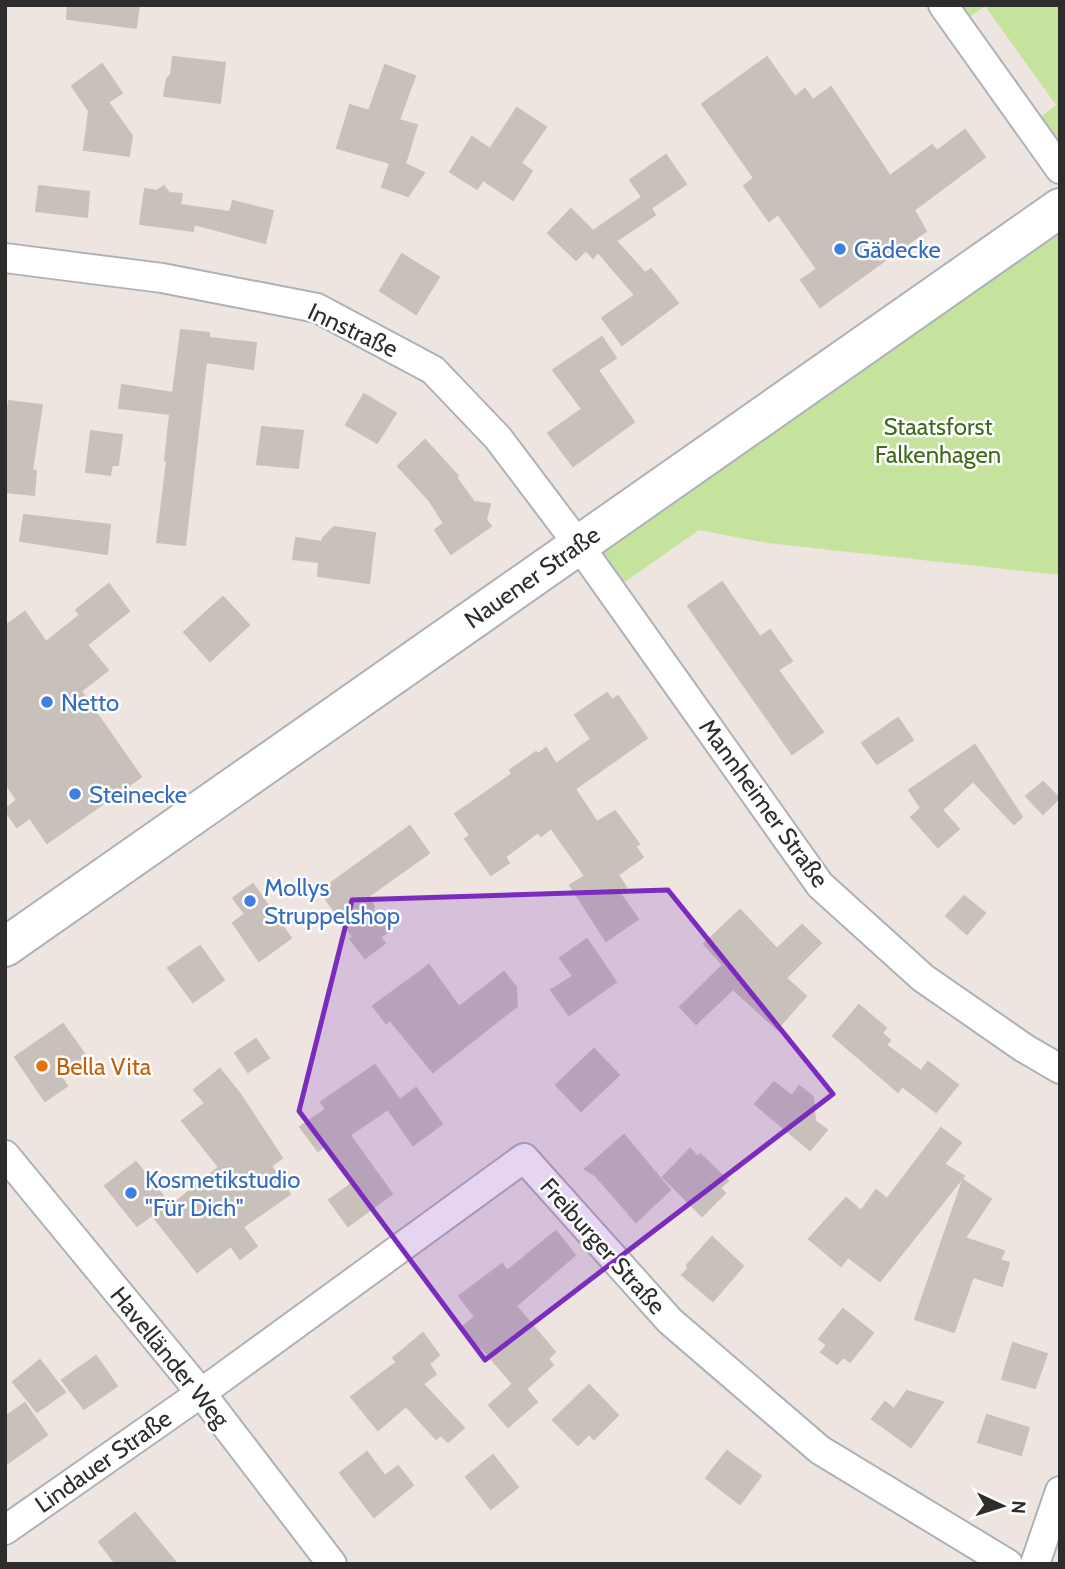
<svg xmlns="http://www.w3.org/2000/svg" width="1065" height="1569" font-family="Cabin,sans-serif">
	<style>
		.green { fill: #c6e39e }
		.building { fill: #c7c0bb; stroke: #cac0b9; stroke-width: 2 }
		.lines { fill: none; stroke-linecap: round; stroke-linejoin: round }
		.street-casing { stroke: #adb2b9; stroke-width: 32 }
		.secondary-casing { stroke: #adb2b9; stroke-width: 42 }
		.street { stroke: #fff; stroke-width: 28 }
		.secondary { stroke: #fff; stroke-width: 38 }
		.marked { fill: #7b2cbf; fill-opacity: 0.2; stroke: #7b2cbf; stroke-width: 5; stroke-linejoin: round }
		.shop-dot { fill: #3f7fe0; stroke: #fff; stroke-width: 2.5 }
		.food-dot { fill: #e8710a; stroke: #fff; stroke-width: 2.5 }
		.labels { text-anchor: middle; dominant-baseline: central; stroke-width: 5; stroke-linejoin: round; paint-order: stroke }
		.shop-label { font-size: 24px; fill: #366cbe; stroke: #fff; text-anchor: start }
		.street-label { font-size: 24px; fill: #2d2d2d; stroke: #fff }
		.park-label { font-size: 24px; fill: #3f6a1c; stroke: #fff }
		.food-label { font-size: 24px; fill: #c56008; stroke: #fff; text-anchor: start }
	</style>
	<rect width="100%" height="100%" fill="#eee5e0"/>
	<g class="green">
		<polygon points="959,5 1060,5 1060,149 1038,119 1056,105 985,6 968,18"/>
		<polygon points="1060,208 1060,575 767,543 699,530 612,591 578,544"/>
	</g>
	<g class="building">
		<polygon points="68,5 139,5 136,28 67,19"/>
		<polygon points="173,57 225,63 220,103 164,96 167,79 171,75"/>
		<polygon points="767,57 795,97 805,89 813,100 831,87 890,176 932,145 937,151 965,130 985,157 914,210 926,231 820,307 801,280 817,269 778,214 769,221 744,186 754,178 702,104"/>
		<polygon points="102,64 122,93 108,102 132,136 129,156 84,150 89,111 72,86"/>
		<polygon points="385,65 415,76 399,120 417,125 405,164 424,173 408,196 382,187 390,163 337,148 350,105 369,111"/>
		<polygon points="517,108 546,127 521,163 532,171 513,200 483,180 477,189 450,172 472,137 490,149"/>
		<polygon points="666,155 686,184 651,208 655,215 616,241 645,273 651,269 678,303 622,345 602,318 635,295 598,252 593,258 586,250 576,260 548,233 571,209 593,231 642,197 630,180"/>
		<polygon points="39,186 89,192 87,217 36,211"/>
		<polygon points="164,186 169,193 182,194 180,205 230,212 233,201 273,211 265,243 194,224 193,231 140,224 145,189 157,191"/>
		<polygon points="402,254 439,277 416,314 380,291"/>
		<polygon points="181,330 209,333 209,338 256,343 253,369 206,362 185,545 157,542 167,461 165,460 170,414 119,408 122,385 173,393"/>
		<polygon points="602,337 616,358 598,370 634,422 573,466 548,433 582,409 553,370"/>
		<polygon points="364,394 396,413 377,443 346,425"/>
		<polygon points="9,401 42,405 32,470 36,471 34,495 5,492 5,427"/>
		<polygon points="262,427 303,431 298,468 257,464"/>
		<polygon points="91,431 122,435 118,465 112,465 110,475 86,472"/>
		<polygon points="425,440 458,476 456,477 474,502 490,504 486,520 491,526 451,554 435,530 444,523 429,500 398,466"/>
		<polygon points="24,515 110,525 107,554 20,541"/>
		<polygon points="334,527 375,533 369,583 318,576 319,562 293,559 296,538 322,542 323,538"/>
		<polygon points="722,582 760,637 770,630 792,661 778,670 823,732 792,754 688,606"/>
		<polygon points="109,584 129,611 87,645 108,670 81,691 141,777 47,843 30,818 17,827 5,810 17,800 5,783 5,626 25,612 46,642 80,615 76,610"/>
		<polygon points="223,597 249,625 210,661 184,632"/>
		<polygon points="607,693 612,700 618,696 647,738 575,789 597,822 615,811 639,844 635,846 643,857 618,875 626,887 619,892 638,919 606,941 570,885 585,876 551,828 541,836 538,832 505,857 509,863 491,875 465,839 470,835 455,814 512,774 510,770 536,752 538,754 546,748 556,764 591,739 575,715"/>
		<polygon points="898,718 913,740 877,764 862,743"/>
		<polygon points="975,745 1022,817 1014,824 973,781 942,810 959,829 938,847 911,817 921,808 909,790"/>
		<polygon points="1043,782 1059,798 1043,814 1026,796"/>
		<polygon points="410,826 429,853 369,896 374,907 372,909 388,932 380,937 385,943 365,958 350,939 353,937 320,891"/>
		<polygon points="253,884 291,938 259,961 233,923 245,914 233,898"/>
		<polygon points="964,896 985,913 967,934 946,916"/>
		<polygon points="740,910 777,949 802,925 821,943 786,978 806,996 777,1029 733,989 696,1024 680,1007 723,965 704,944"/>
		<polygon points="587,939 616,982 569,1015 551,990 573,976 560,958"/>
		<polygon points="200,946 224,980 193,1002 168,968"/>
		<polygon points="429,965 459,1007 504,972 516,987 517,1006 433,1072 390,1020 386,1023 373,1006"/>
		<polygon points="859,1005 886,1028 882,1033 890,1040 886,1045 921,1071 928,1062 958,1085 936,1112 902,1086 898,1092 833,1036"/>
		<polygon points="63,1024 88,1059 61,1077 67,1086 45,1101 15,1057"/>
		<polygon points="256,1039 269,1058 248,1072 235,1053"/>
		<polygon points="594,1049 619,1075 581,1111 556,1085"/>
		<polygon points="375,1065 400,1100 416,1088 442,1124 413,1145 388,1109 350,1135 392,1194 348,1226 329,1200 354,1182 326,1145 318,1151 300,1127 326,1109 321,1102"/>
		<polygon points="220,1069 240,1094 282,1158 271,1166 290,1194 243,1227 257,1246 240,1259 231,1246 197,1272 152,1215 137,1226 105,1186 136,1162 171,1206 219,1167 182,1121 205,1103 194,1090"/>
		<polygon points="774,1082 792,1096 799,1086 813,1097 815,1121 827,1130 810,1150 755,1104"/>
		<polygon points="941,1128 961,1143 944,1164 964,1176 880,1281 848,1257 841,1266 809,1239 846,1198 861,1211 876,1190 887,1199"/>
		<polygon points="624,1135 670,1190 636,1222 596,1176 585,1169"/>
		<polygon points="690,1149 698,1157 700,1154 728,1181 720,1188 725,1193 702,1216 663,1177"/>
		<polygon points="963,1180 991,1199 965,1238 1004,1251 1000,1260 1009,1263 1002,1286 973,1277 954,1332 915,1319"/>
		<polygon points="556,1231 575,1255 516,1306 555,1352 548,1359 553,1365 526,1389 537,1402 508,1427 489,1405 513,1384 481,1347 479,1349 462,1327 475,1317 459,1296 502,1264 507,1271"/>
		<polygon points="712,1237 743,1266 713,1301 682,1275 688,1269 687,1265"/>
		<polygon points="843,1309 873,1333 850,1362 843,1357 837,1364 821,1352 827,1345 819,1339"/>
		<polygon points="423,1333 439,1355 429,1364 436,1374 423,1384 464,1428 448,1442 441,1435 436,1439 406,1406 378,1430 351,1397 397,1362 393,1358"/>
		<polygon points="1013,1343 1047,1354 1035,1388 1002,1379"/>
		<polygon points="96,1356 117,1386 84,1409 62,1380"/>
		<polygon points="40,1360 65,1392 37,1412 13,1382"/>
		<polygon points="589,1385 618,1415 594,1439 589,1434 578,1445 553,1420"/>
		<polygon points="907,1391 943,1402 911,1447 872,1419 885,1402 894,1409"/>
		<polygon points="25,1403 47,1435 5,1465 5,1417"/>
		<polygon points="987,1415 1029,1428 1021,1455 978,1442"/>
		<polygon points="727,1451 761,1476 740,1504 706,1478"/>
		<polygon points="367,1452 385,1476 398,1466 413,1485 374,1517 340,1473"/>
		<polygon points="493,1455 518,1487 491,1509 466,1477"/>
		<polygon points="135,1513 177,1564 116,1564 99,1542"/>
	</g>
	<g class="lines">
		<defs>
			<g id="street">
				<polyline points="943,5 1060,169"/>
				<polyline points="5,258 162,278 317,308 433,370 498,438 578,544 820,885 923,978 1024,1048 1060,1069"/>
				<polyline points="5,1155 201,1393 332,1564"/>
				<polyline points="5,1530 201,1393 524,1158 670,1321 820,1450 1008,1564"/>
				<polyline points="1035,1564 1060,1491"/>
			</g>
			<polyline id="secondary" points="5,947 1060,208"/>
		</defs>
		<use href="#street" class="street-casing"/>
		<use href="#secondary" class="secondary-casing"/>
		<use href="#street" class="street"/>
		<use href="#secondary" class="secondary"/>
	</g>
	<path class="marked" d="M 668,890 L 833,1094 L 485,1360 L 299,1111 L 352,900 Z"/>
	<g class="shop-dot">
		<circle cx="840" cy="249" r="7"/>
		<circle cx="47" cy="702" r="7"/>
		<circle cx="75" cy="794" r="7"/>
		<circle cx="250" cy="901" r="7"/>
		<circle cx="131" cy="1193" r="7"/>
	</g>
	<circle class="food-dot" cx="42" cy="1066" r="7"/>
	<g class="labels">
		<g class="shop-label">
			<text x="854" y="249">Gädecke</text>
			<text x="61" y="702">Netto</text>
			<text x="89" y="794">Steinecke</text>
			<text x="264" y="887">Mollys<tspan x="264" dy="28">Struppelshop</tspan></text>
			<text x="145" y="1179">Kosmetikstudio<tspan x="145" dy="28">"Für Dich"</tspan></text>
		</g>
		<g class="street-label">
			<text transform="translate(353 330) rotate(25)">Innstraße</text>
			<text transform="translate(532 577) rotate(-35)">Nauener Straße</text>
			<text transform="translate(764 803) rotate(54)">Mannheimer Straße</text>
			<text transform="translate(603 1246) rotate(48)">Freiburger Straße</text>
			<text transform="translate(170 1357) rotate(51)">Havelländer Weg</text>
			<text transform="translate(103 1461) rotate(-35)">Lindauer Straße</text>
		</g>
		<g class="park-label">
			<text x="938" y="426">Staatsforst<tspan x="938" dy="28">Falkenhagen</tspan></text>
		</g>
		<g class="food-label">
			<text x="56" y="1066">Bella Vita</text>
		</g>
	</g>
	<rect width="1065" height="1569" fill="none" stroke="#2d2d2d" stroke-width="14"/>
	<g transform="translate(1002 1506) rotate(94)" stroke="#ffffff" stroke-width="5" paint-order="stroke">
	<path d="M0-5L12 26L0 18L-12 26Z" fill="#2d2d2d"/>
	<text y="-10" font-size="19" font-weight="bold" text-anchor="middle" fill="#2d2d2d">N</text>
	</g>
</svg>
